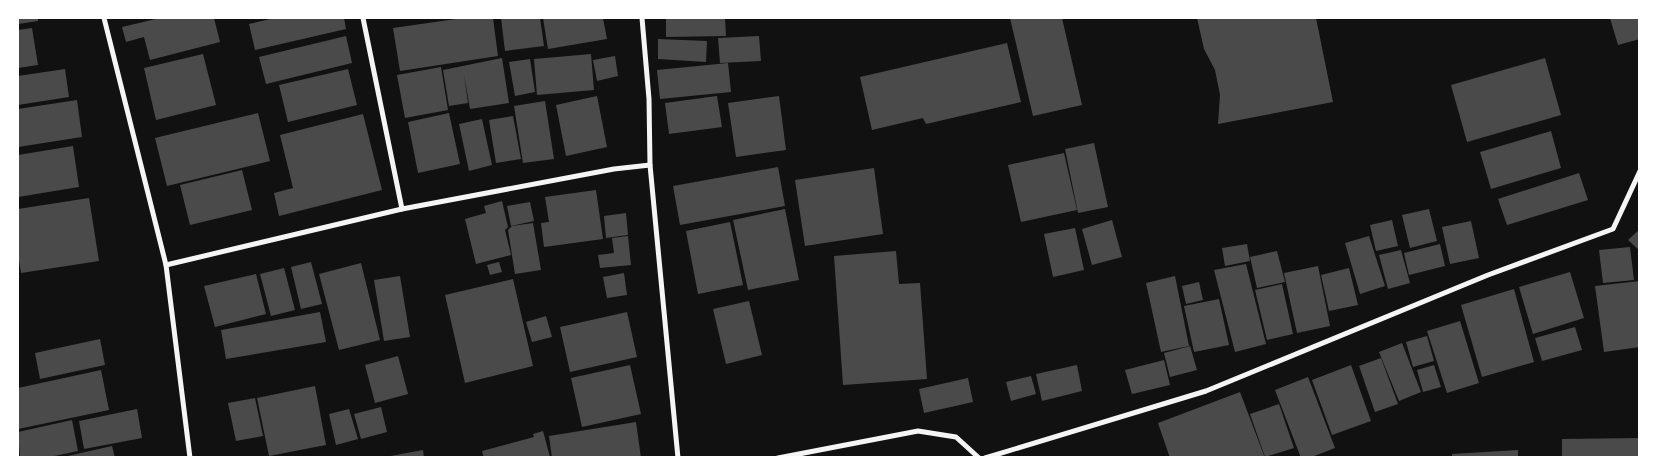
<svg xmlns="http://www.w3.org/2000/svg" width="1657" height="475" font-family="Ubuntu,sans-serif">
	<style>
		.building { fill: #4a4a4a }
		.lines { fill: none; stroke-linecap: round; stroke-linejoin: round }
		.minor { stroke: #f5f5f5; stroke-width: 5 }
	</style>
	<rect width="100%" height="100%" fill="#111"/>
	<g class="building">
		<polygon points="18,18 38,18 38,21 18,24"/>
		<polygon points="160,18 214,18 220,42 150,60 144,37 126,42 122,27"/>
		<polygon points="275,18 344,18 346,29 255,50 249,24"/>
		<polygon points="463,18 493,18 498,56 400,71 393,28"/>
		<polygon points="501,18 540,18 544,46 505,51"/>
		<polygon points="543,18 603,18 607,39 548,49"/>
		<polygon points="666,18 725,18 726,36 666,37"/>
		<polygon points="1010,18 1062,18 1082,105 1033,116"/>
		<polygon points="1197,18 1316,18 1333,102 1218,124 1220,95 1215,70 1204,49"/>
		<polygon points="1610,18 1640,18 1640,39 1618,45"/>
		<polygon points="32,28 38,65 18,68 18,30"/>
		<polygon points="346,36 352,63 266,84 259,57"/>
		<polygon points="759,36 761,61 720,63 718,38"/>
		<polygon points="658,39 707,41 706,62 658,59"/>
		<polygon points="1007,43 1021,102 926,124 923,118 872,130 860,77"/>
		<polygon points="203,54 216,105 156,120 144,68"/>
		<polygon points="591,54 594,90 537,95 534,59"/>
		<polygon points="615,56 618,76 597,81 593,60"/>
		<polygon points="502,58 509,103 470,109 464,74 468,103 449,106 443,70"/>
		<polygon points="1545,58 1561,115 1467,142 1451,85"/>
		<polygon points="530,59 535,92 515,96 509,62"/>
		<polygon points="728,63 731,92 660,99 657,70"/>
		<polygon points="441,67 448,110 405,118 397,75"/>
		<polygon points="65,69 69,97 18,105 18,76"/>
		<polygon points="348,69 357,105 288,122 279,85"/>
		<polygon points="597,96 607,147 566,156 556,105"/>
		<polygon points="717,96 722,127 669,134 665,103"/>
		<polygon points="779,96 786,150 736,157 728,103"/>
		<polygon points="77,100 82,137 18,147 18,109"/>
		<polygon points="545,101 554,159 523,163 514,106"/>
		<polygon points="258,113 270,161 167,186 155,138"/>
		<polygon points="449,113 460,164 418,173 408,122"/>
		<polygon points="363,114 382,190 279,216 274,193 293,188 280,135"/>
		<polygon points="513,116 521,159 496,163 489,120"/>
		<polygon points="482,119 492,165 469,171 459,124"/>
		<polygon points="1551,131 1561,168 1491,189 1480,152"/>
		<polygon points="1094,143 1108,207 1078,213 1065,149"/>
		<polygon points="73,146 79,187 18,197 18,155"/>
		<polygon points="1064,153 1077,210 1021,222 1008,165"/>
		<polygon points="778,167 785,206 680,225 673,186"/>
		<polygon points="874,168 883,234 805,246 795,180"/>
		<polygon points="242,170 252,210 190,225 180,185"/>
		<polygon points="1579,173 1588,200 1507,225 1498,199"/>
		<polygon points="596,190 603,239 544,247 541,223 549,222 545,197"/>
		<polygon points="89,198 99,261 21,273 18,254 18,209"/>
		<polygon points="502,201 508,227 505,230 511,255 476,264 465,219 486,213 484,206"/>
		<polygon points="530,202 534,221 511,226 507,206"/>
		<polygon points="785,209 799,280 748,290 733,220"/>
		<polygon points="1429,209 1437,241 1410,248 1402,215"/>
		<polygon points="626,213 628,235 606,238 604,216"/>
		<polygon points="1112,220 1122,257 1092,265 1082,229"/>
		<polygon points="1392,220 1398,246 1376,251 1370,225"/>
		<polygon points="1471,221 1479,258 1450,264 1442,227"/>
		<polygon points="730,222 743,285 698,294 686,231"/>
		<polygon points="533,223 541,270 515,274 508,230 512,226"/>
		<polygon points="1075,228 1084,270 1053,277 1044,234"/>
		<polygon points="1640,229 1640,251 1628,240"/>
		<polygon points="628,236 631,265 600,268 598,255 614,253 612,238"/>
		<polygon points="1369,236 1385,286 1360,294 1345,243"/>
		<polygon points="1247,244 1250,261 1225,266 1222,248"/>
		<polygon points="1440,244 1445,266 1409,275 1404,253"/>
		<polygon points="1630,247 1634,280 1603,283 1599,250"/>
		<polygon points="1401,250 1410,283 1388,289 1379,255"/>
		<polygon points="896,251 899,284 920,283 927,379 843,385 834,256"/>
		<polygon points="1277,251 1285,282 1257,288 1250,257"/>
		<polygon points="311,262 322,304 301,309 291,267"/>
		<polygon points="499,262 502,272 490,275 487,265"/>
		<polygon points="361,263 380,340 339,350 319,274"/>
		<polygon points="1246,264 1266,344 1235,352 1214,270"/>
		<polygon points="1318,266 1330,326 1297,333 1284,273"/>
		<polygon points="284,268 295,310 271,316 260,274"/>
		<polygon points="1349,268 1358,305 1329,311 1321,275"/>
		<polygon points="1570,272 1584,318 1533,334 1519,287"/>
		<polygon points="624,273 627,295 607,298 603,277"/>
		<polygon points="256,274 266,314 215,327 204,286"/>
		<polygon points="400,276 410,337 384,341 374,280"/>
		<polygon points="1175,276 1189,346 1161,352 1146,283"/>
		<polygon points="513,279 533,366 465,383 445,295"/>
		<polygon points="1640,281 1640,347 1604,352 1595,286"/>
		<polygon points="1199,282 1203,300 1186,304 1182,286"/>
		<polygon points="1282,284 1293,334 1267,340 1255,290"/>
		<polygon points="1514,289 1534,362 1482,377 1461,305"/>
		<polygon points="1219,299 1229,345 1194,352 1184,306"/>
		<polygon points="749,301 762,355 726,364 713,309"/>
		<polygon points="320,312 326,342 226,359 221,330"/>
		<polygon points="627,312 637,357 570,372 560,327"/>
		<polygon points="546,316 552,337 532,342 526,322"/>
		<polygon points="1460,321 1479,383 1447,393 1427,331"/>
		<polygon points="1575,327 1582,350 1542,361 1535,338"/>
		<polygon points="1427,336 1434,361 1413,367 1406,342"/>
		<polygon points="100,339 105,365 40,379 35,353"/>
		<polygon points="1402,343 1421,392 1399,401 1379,352"/>
		<polygon points="1190,346 1197,370 1170,377 1164,353"/>
		<polygon points="398,356 408,394 375,403 365,365"/>
		<polygon points="1381,358 1398,404 1375,412 1359,366"/>
		<polygon points="1164,360 1170,385 1132,394 1125,370"/>
		<polygon points="630,365 641,414 582,427 571,378"/>
		<polygon points="1077,365 1082,391 1042,401 1036,374"/>
		<polygon points="1351,365 1371,421 1332,435 1312,380"/>
		<polygon points="1434,365 1441,387 1423,392 1417,370"/>
		<polygon points="101,370 109,410 18,429 18,388"/>
		<polygon points="1031,376 1036,394 1011,401 1006,382"/>
		<polygon points="1308,377 1335,448 1309,458 1301,458 1275,390"/>
		<polygon points="968,378 973,402 924,413 919,389"/>
		<polygon points="315,386 326,445 269,456 257,398"/>
		<polygon points="1240,392 1265,458 1170,458 1158,423"/>
		<polygon points="255,398 263,436 236,441 228,403"/>
		<polygon points="1279,404 1294,448 1265,457 1250,414"/>
		<polygon points="381,407 387,432 361,439 354,414"/>
		<polygon points="137,409 142,438 84,449 79,421"/>
		<polygon points="349,409 358,439 336,445 329,414"/>
		<polygon points="72,420 78,451 45,458 20,458 18,432"/>
		<polygon points="636,422 641,458 552,458 549,436"/>
		<polygon points="543,431 550,457 484,458 482,451 534,437 533,434"/>
		<polygon points="1640,438 1640,458 1562,458 1562,439"/>
		<polygon points="112,446 115,458 63,458 63,457"/>
		<polygon points="423,450 424,458 385,458 385,457"/>
		<polygon points="1518,450 1518,458 1452,458 1452,454"/>
	</g>
	<g class="lines">
		<g class="minor">
			<polyline points="104,18 166,265 190,458"/>
			<polyline points="363,18 402,209"/>
			<polyline points="642,18 649,99 650,165 678,458"/>
			<polyline points="166,265 402,209 614,169 650,165"/>
			<polyline points="778,458 918,431 956,437 979,458"/>
			<polyline points="985,458 1206,391 1488,275 1613,229 1640,171"/>
		</g>
	</g>
	<rect width="1657" height="475" fill="none" stroke="#ffffff" stroke-width="38"/>
</svg>
